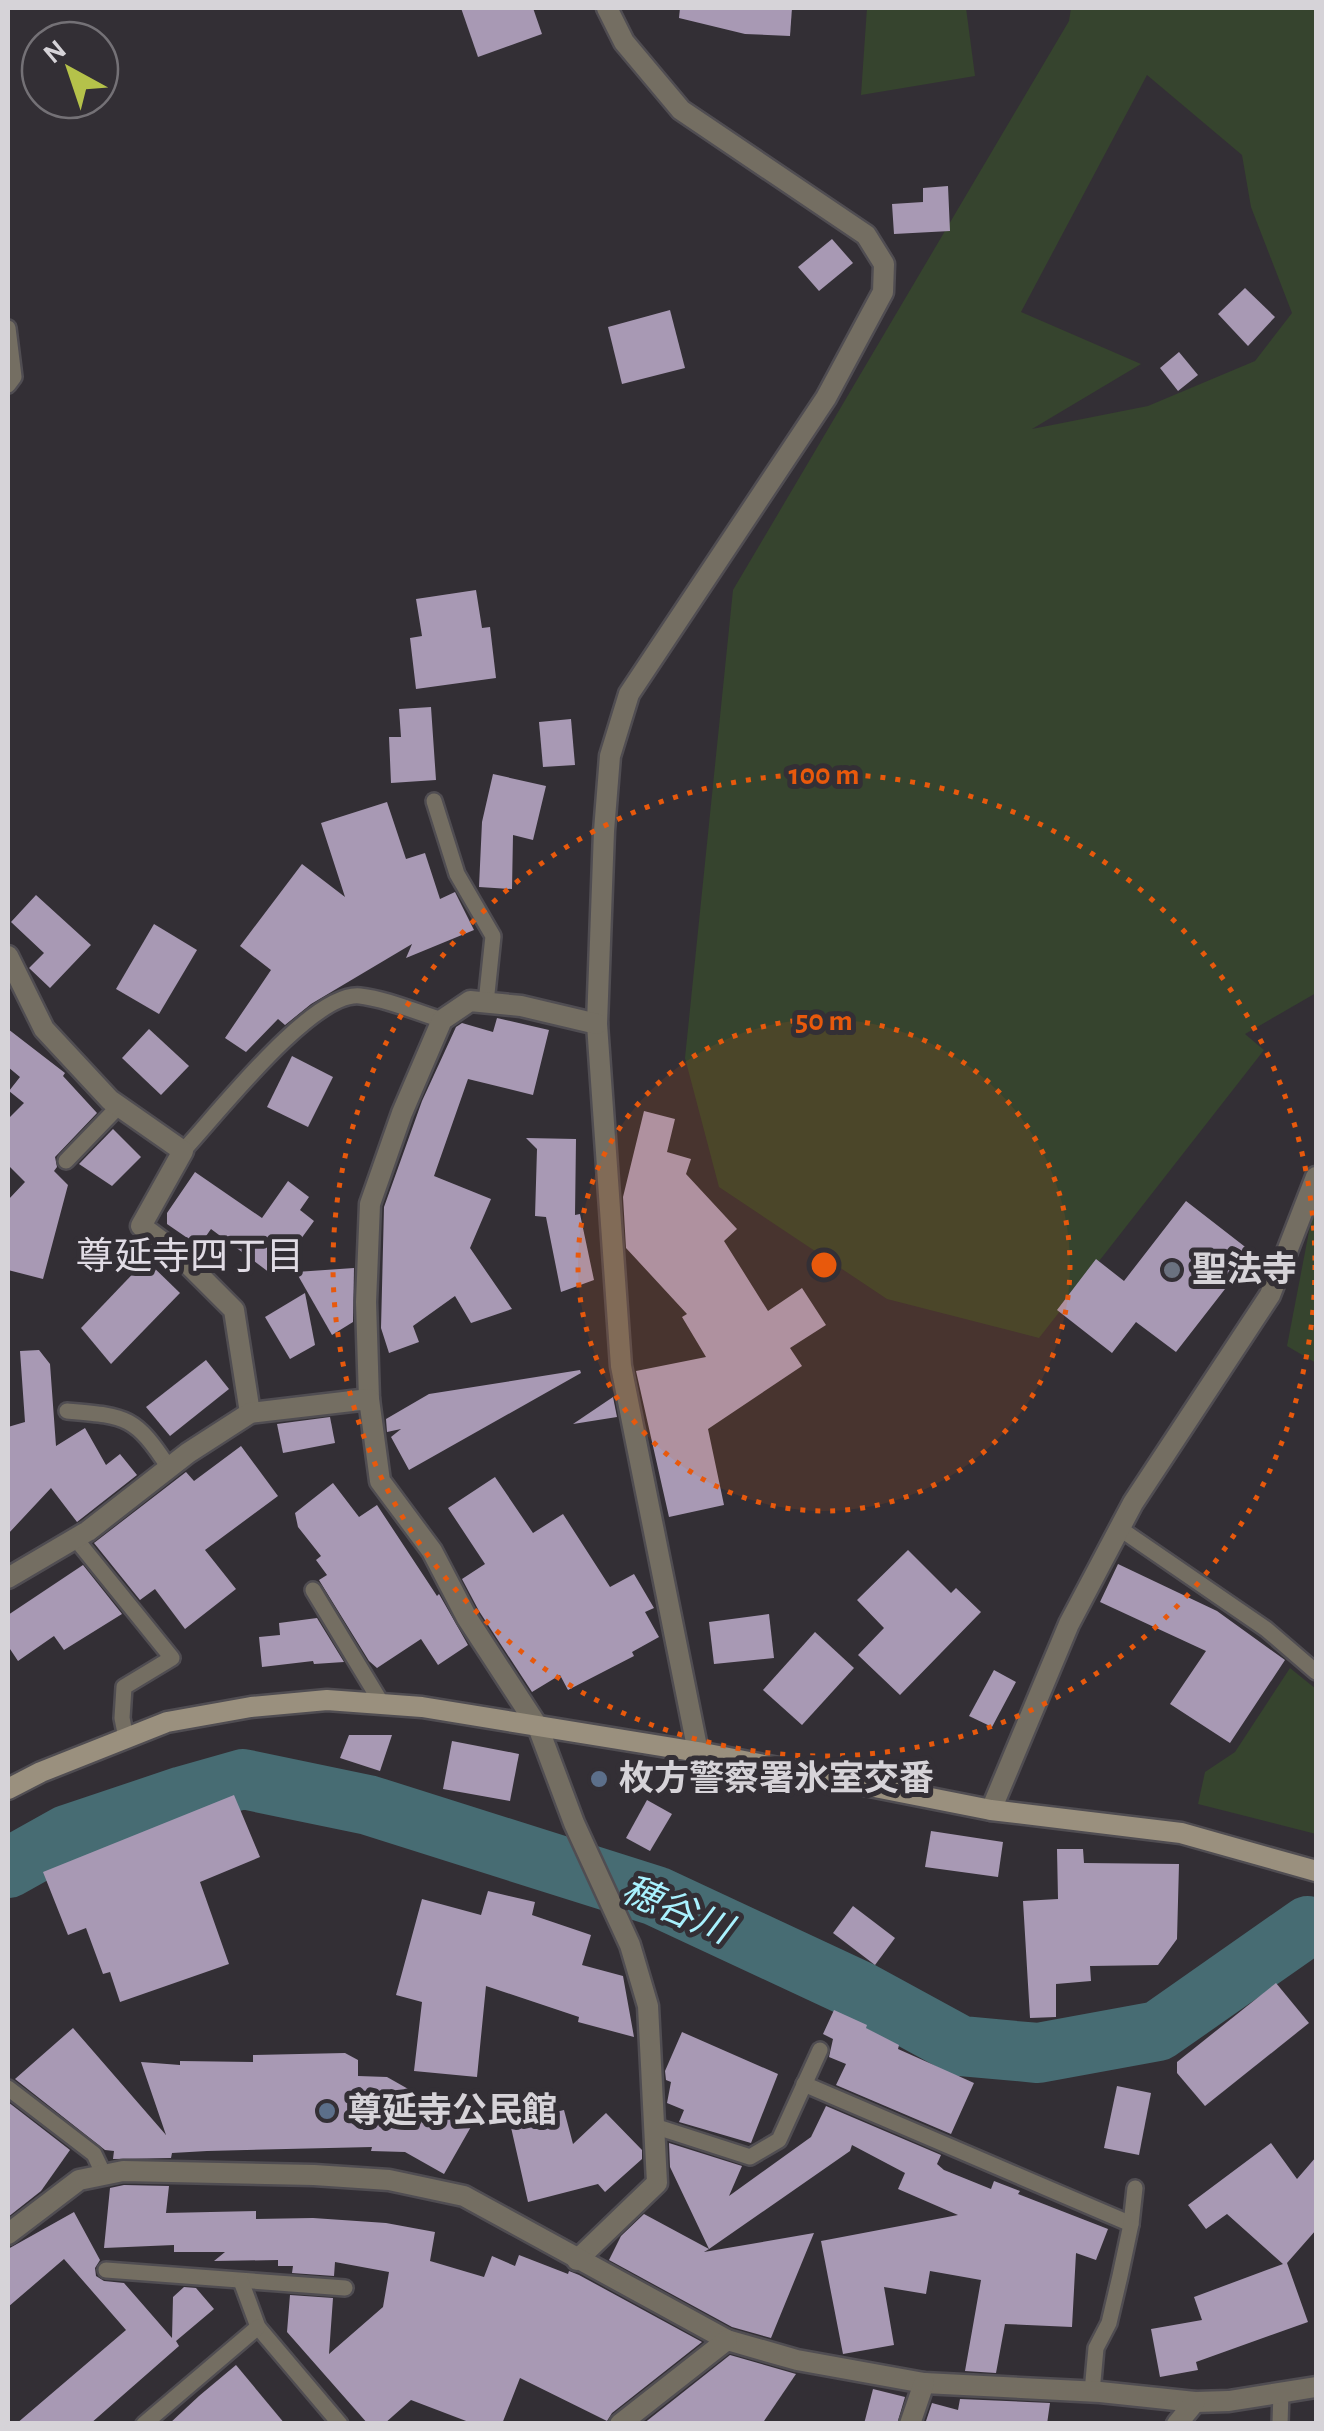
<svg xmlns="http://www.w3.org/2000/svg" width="1324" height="2431" font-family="'Alegreya Sans','Noto Sans JP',sans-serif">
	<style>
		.green { fill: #36442e; fill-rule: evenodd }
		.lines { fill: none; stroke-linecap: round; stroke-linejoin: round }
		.river { stroke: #476c73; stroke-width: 60 }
		.building { fill: #a899b4 }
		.lane-casing { stroke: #504d52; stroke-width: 20 }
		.street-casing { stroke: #504d52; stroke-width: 25 }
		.secondary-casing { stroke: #504d52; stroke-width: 25 }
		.lane { stroke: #746e62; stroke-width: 15 }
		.street { stroke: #746e62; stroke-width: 20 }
		.secondary { stroke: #9a907e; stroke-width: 20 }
		.ring { fill: none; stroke: #e8590c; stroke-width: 5; stroke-dasharray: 5 10 }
		.worship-dot { fill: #6b7280; stroke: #332f35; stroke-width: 4 }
		.service-dot { fill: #5c6f8a; stroke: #332f35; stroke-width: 4 }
		.labels { text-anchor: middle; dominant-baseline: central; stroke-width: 10; stroke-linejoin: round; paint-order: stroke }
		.poi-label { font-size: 35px; font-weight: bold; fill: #d6d3d8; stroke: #332f35; text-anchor: start }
		.neighbourhood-label { font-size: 38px; fill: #e1dce5; stroke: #332f35 }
		.water-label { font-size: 38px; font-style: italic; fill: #a9f1fe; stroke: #332f35 }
		.centre { fill: #e8590c; stroke: #332f35; stroke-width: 5 }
		.ring-label { font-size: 30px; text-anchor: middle; font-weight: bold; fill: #e8590c; stroke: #332f35; stroke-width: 10; stroke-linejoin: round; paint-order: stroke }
	</style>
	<rect width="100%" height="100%" fill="#332f35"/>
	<g class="green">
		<polygon points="867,8 966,8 975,76 861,95"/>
		<path d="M 1071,8 L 1316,8 L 1316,993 L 1245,1034 L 1264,1050 L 1039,1338 L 887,1299 L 719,1187 L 685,1058 L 733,590 L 1069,21 ZM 1147,75 L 1242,155 L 1251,207 L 1292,313 L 1255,361 L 1148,406 L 1032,429 L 1141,364 L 1021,312 Z"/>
		<polygon points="1316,1195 1316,1363 1287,1346"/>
		<polygon points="1290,1668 1316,1689 1316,1834 1198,1804 1205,1772 1235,1752"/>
	</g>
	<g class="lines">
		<polyline class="river" points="8,1868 67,1835 183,1796 243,1779 368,1805 656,1896 862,1992 961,2046 1038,2053 1158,2031 1308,1926 1316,1928"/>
	</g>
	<g class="building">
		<polygon points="461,8 533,8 542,34 478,57"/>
		<polygon points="680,8 792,8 790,36 745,34 679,18"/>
		<polygon points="948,186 950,231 894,234 892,204 923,202 923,188"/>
		<polygon points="832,239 853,263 819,291 798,267"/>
		<polygon points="1245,288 1275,317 1248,346 1218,314"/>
		<polygon points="670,310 685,368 622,384 608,327"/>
		<polygon points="1179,352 1198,375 1178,391 1160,368"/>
		<polygon points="476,590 482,628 490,627 496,678 416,689 410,638 422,636 416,599"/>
		<polygon points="431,707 436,780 391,783 389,737 401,737 399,709"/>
		<polygon points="571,719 575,765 543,767 539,722"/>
		<polygon points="493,774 546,786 533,840 513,835 512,889 479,887 482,822"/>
		<polygon points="387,802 406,859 425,853 440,899 455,892 474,930 406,958 412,944 311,1004 285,1025 278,1019 246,1052 225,1038 271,970 240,946 302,864 345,897 321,823"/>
		<polygon points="36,895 91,945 50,988 29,968 44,953 11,922"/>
		<polygon points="154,924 197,950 159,1014 116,989"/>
		<polygon points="497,1018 549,1030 533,1095 468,1079 434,1176 491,1199 470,1248 512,1309 471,1323 455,1296 413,1326 419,1342 389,1353 381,1328 384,1207 422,1101 456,1027 462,1023 493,1032"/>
		<polygon points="8,1029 65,1073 63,1076 97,1113 55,1157 57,1167 54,1171 68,1185 43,1279 8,1270 8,1200 25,1182 8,1165 8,1119 24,1103 9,1091 20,1077 8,1067"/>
		<polygon points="149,1029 189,1066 161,1095 122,1058"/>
		<polygon points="292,1056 333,1077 308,1127 267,1107"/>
		<polygon points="644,1111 675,1119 667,1152 691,1159 686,1174 737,1229 724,1241 768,1311 802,1288 826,1325 790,1348 802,1366 708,1429 724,1505 669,1517 636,1371 706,1357 682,1317 687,1314 626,1248 623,1197"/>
		<polygon points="113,1129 141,1157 112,1186 79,1164"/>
		<polygon points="526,1138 576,1139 575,1215 580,1214 594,1280 561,1292 546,1217 535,1216 537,1149"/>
		<polygon points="195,1172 262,1218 288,1181 309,1197 300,1210 314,1221 274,1276 211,1229 199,1246 167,1224 167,1213"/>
		<polygon points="1186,1201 1253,1253 1176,1352 1136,1322 1112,1353 1057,1310 1096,1259 1124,1281"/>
		<polygon points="146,1260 180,1293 111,1364 81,1328"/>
		<polygon points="354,1268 353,1322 332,1335 296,1272"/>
		<polygon points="305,1293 315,1345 290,1359 265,1317"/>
		<polygon points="39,1350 50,1364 56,1446 85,1428 106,1465 120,1454 137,1475 77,1522 51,1488 8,1534 8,1427 25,1422 20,1351"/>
		<polygon points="206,1360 229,1389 170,1436 146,1407"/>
		<polygon points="580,1370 581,1373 409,1470 391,1437 401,1429 387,1432 386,1419 429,1394"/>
		<polygon points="613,1397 617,1417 573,1424"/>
		<polygon points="330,1417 335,1443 283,1453 277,1424"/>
		<polygon points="241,1446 278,1496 205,1550 236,1589 185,1629 155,1589 140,1600 94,1543 186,1472 194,1481"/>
		<polygon points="495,1477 533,1533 563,1514 610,1587 634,1574 654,1608 645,1612 659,1637 632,1652 634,1656 568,1690 560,1675 532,1692 479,1611 462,1579 485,1564 448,1508"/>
		<polygon points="333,1483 359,1517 377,1505 437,1596 439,1594 468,1645 438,1665 421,1639 377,1668 369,1661 319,1580 327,1575 316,1560 321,1556 298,1527 295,1513"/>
		<polygon points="908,1550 951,1593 956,1588 981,1612 900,1695 858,1655 884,1628 857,1600"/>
		<polygon points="1118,1564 1217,1611 1285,1660 1230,1743 1170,1704 1206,1651 1100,1602"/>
		<polygon points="83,1565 122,1614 64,1650 54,1636 18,1661 8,1646 8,1615"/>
		<polygon points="769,1614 774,1658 714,1664 709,1622"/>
		<polygon points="317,1618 344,1662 314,1664 313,1661 262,1667 259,1637 280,1635 279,1623"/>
		<polygon points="815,1632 854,1668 802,1725 763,1690"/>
		<polygon points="994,1670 1016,1682 992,1727 969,1716"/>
		<polygon points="349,1735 392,1735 380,1771 340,1758"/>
		<polygon points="452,1741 519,1754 510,1801 443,1789"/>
		<polygon points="234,1795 260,1857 200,1882 229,1964 120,2002 110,1972 103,1974 86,1928 68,1935 43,1872"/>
		<polygon points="647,1800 672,1814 650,1851 626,1838"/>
		<polygon points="931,1831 1003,1842 998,1877 925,1867"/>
		<polygon points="1057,1849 1083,1849 1084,1863 1179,1864 1177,1939 1158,1965 1090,1966 1091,1981 1056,1984 1056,2017 1030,2018 1023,1901 1058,1899"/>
		<polygon points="488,1891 535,1902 532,1915 591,1935 582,1965 623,1976 634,2037 578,2022 579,2017 486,1986 477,2077 414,2071 422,2002 396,1995 422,1899 481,1915"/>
		<polygon points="853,1906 895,1938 875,1965 833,1933"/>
		<polygon points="1276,1983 1309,2023 1205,2106 1177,2073 1177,2062"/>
		<polygon points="834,2010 867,2025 866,2028 899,2045 898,2049 974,2083 951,2134 836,2085 846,2064 829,2057 833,2039 823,2034"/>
		<polygon points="73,2028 166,2135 141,2062 180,2065 180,2061 253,2062 253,2055 345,2053 358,2060 358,2076 387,2077 472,2125 444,2174 405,2152 371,2151 372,2147 207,2151 172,2153 171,2158 113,2159 114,2151 105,2150 15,2079"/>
		<polygon points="682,2032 778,2074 751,2143 679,2122 684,2110 667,2103 671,2082 666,2080 665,2071"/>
		<polygon points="1117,2086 1151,2093 1139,2155 1104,2148"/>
		<polygon points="8,2102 70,2150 41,2191 8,2217"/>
		<polygon points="826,2106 941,2155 937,2164 944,2170 991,2189 994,2181 1020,2191 1018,2194 1108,2229 1096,2260 1076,2253 1072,2327 1005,2324 996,2373 965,2371 981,2280 930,2271 926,2294 884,2287 894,2345 843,2354 821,2241 958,2215 898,2189 905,2173 852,2145 850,2151 709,2249 670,2167 669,2143 742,2166 729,2196 811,2137"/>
		<polygon points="564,2110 573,2144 606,2113 642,2150 642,2159 605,2192 598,2184 528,2202 510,2123"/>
		<polygon points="1271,2143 1297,2179 1316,2157 1316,2230 1287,2263 1308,2322 1196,2362 1198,2370 1160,2377 1151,2329 1202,2320 1194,2297 1283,2264 1227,2214 1206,2229 1188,2205"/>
		<polygon points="124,2185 169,2186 166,2213 256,2211 256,2219 313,2218 386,2223 435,2232 430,2261 484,2277 492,2256 515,2266 519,2255 568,2274 569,2271 579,2275 702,2342 612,2413 607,2421 520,2378 502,2424 474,2424 411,2400 384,2424 368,2424 287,2332 290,2295 333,2298 329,2354 383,2307 389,2272 335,2262 334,2276 292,2273 293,2266 278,2266 278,2260 214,2261 225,2252 174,2252 174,2245 104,2248 110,2188"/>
		<polygon points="74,2212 100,2260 95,2268 96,2276 104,2281 124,2283 172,2338 173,2297 184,2287 196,2288 214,2309 176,2341 179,2346 90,2424 16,2424 126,2330 64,2259 8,2307 8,2249"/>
		<polygon points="644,2214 709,2249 704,2252 814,2233 771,2338 732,2327 609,2260 621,2236"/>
		<polygon points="730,2355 796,2374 762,2424 643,2424"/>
		<polygon points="236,2365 285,2424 169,2424 199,2396"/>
		<polygon points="873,2389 905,2397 897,2424 864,2424"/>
		<polygon points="960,2399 1050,2403 1047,2424 925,2424 932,2403 958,2410"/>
	</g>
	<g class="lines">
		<defs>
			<g id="lane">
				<polyline points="8,328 14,377 8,385"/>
				<polyline points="434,801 457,874 493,936 486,1003"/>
				<path d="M 183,1151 C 216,1116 312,991 360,996 C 387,999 416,1012 442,1020"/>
				<polyline points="66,1161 119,1106"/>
				<path d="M 67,1411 C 127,1416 135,1416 169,1468"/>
				<polyline points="1119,1528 1266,1629 1316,1672"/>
				<polyline points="75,1538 172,1658 124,1687 122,1718 126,1738"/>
				<polyline points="313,1590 382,1704"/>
				<polyline points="804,2084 1131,2224"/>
				<polyline points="8,2088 94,2154 104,2175"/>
				<polyline points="654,2126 750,2157 779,2140 820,2050"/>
				<polyline points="106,2270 345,2288"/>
				<polyline points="241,2281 258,2327 340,2424"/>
				<polyline points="1092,2392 1096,2348 1109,2323 1120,2276 1131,2224 1135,2188"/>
				<polyline points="144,2424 258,2327"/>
				<polyline points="1280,2424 1281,2392"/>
			</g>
			<g id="street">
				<polyline points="607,8 624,42 681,110 866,235 884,264 883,292 826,398 629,694 610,756 604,831 597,1024 621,1366 698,1752"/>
				<polyline points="8,956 44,1029 110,1100 183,1151 141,1226 177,1253 234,1310 250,1413"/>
				<polyline points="369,1399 366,1302 370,1204 402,1113 442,1020 470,1001 521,1006 597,1024"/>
				<polyline points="8,1578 88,1531 188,1453 250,1413 369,1399 380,1481 432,1551 467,1618 538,1727 574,1823 630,1945 648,2006 657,2183 577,2260"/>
				<polyline points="991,1810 1069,1624 1133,1503 1270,1295 1316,1177"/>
				<polyline points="8,2234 79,2180 123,2171 314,2175 389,2180 464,2196 727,2340 797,2360 924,2383 1100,2392 1195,2402 1229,2401 1316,2387"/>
				<polyline points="620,2424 727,2340"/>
				<polyline points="910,2424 924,2383"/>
				<polyline points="1177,2424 1195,2402"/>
			</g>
			<polyline id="secondary" points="8,1789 41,1772 167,1722 251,1707 327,1700 422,1707 698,1752 991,1810 1181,1833 1316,1871"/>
		</defs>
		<use href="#lane" class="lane-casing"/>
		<use href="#street" class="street-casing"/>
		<use href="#secondary" class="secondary-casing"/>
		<use href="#lane" class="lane"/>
		<use href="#street" class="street"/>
		<use href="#secondary" class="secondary"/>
	</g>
	<circle cx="824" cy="1265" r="246" fill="#e8590c" fill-opacity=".12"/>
	<g class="ring">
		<circle cx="824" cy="1265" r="246"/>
		<circle cx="824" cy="1265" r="491"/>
	</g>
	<circle class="worship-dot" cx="1172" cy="1270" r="10"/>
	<g class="service-dot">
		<circle cx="599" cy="1779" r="10"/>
		<circle cx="327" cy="2111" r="10"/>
	</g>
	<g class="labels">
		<g class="poi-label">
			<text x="1192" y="1270">聖法寺</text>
			<text x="619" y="1779">枚方警察署氷室交番</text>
			<text x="347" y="2111">尊延寺公民館</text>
		</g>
		<g class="neighbourhood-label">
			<text x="190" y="1258">尊延寺四丁目</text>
		</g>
		<g class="water-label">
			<text transform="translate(676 1911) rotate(23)">穂谷川</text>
		</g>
	</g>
	<circle cx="824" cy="1265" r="15" class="centre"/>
	<g class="ring-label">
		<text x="824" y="784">100 m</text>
		<text x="824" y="1030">50 m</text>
	</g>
	<rect width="1324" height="2431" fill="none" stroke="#d6d3d8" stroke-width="20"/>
	<g transform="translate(70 70) rotate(320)"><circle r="48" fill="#332f35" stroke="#747176" stroke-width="2.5"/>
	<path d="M0-8L18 38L0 25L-18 38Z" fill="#b5c24a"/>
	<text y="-15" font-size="28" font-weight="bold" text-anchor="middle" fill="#d6d3d8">N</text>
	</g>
</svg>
